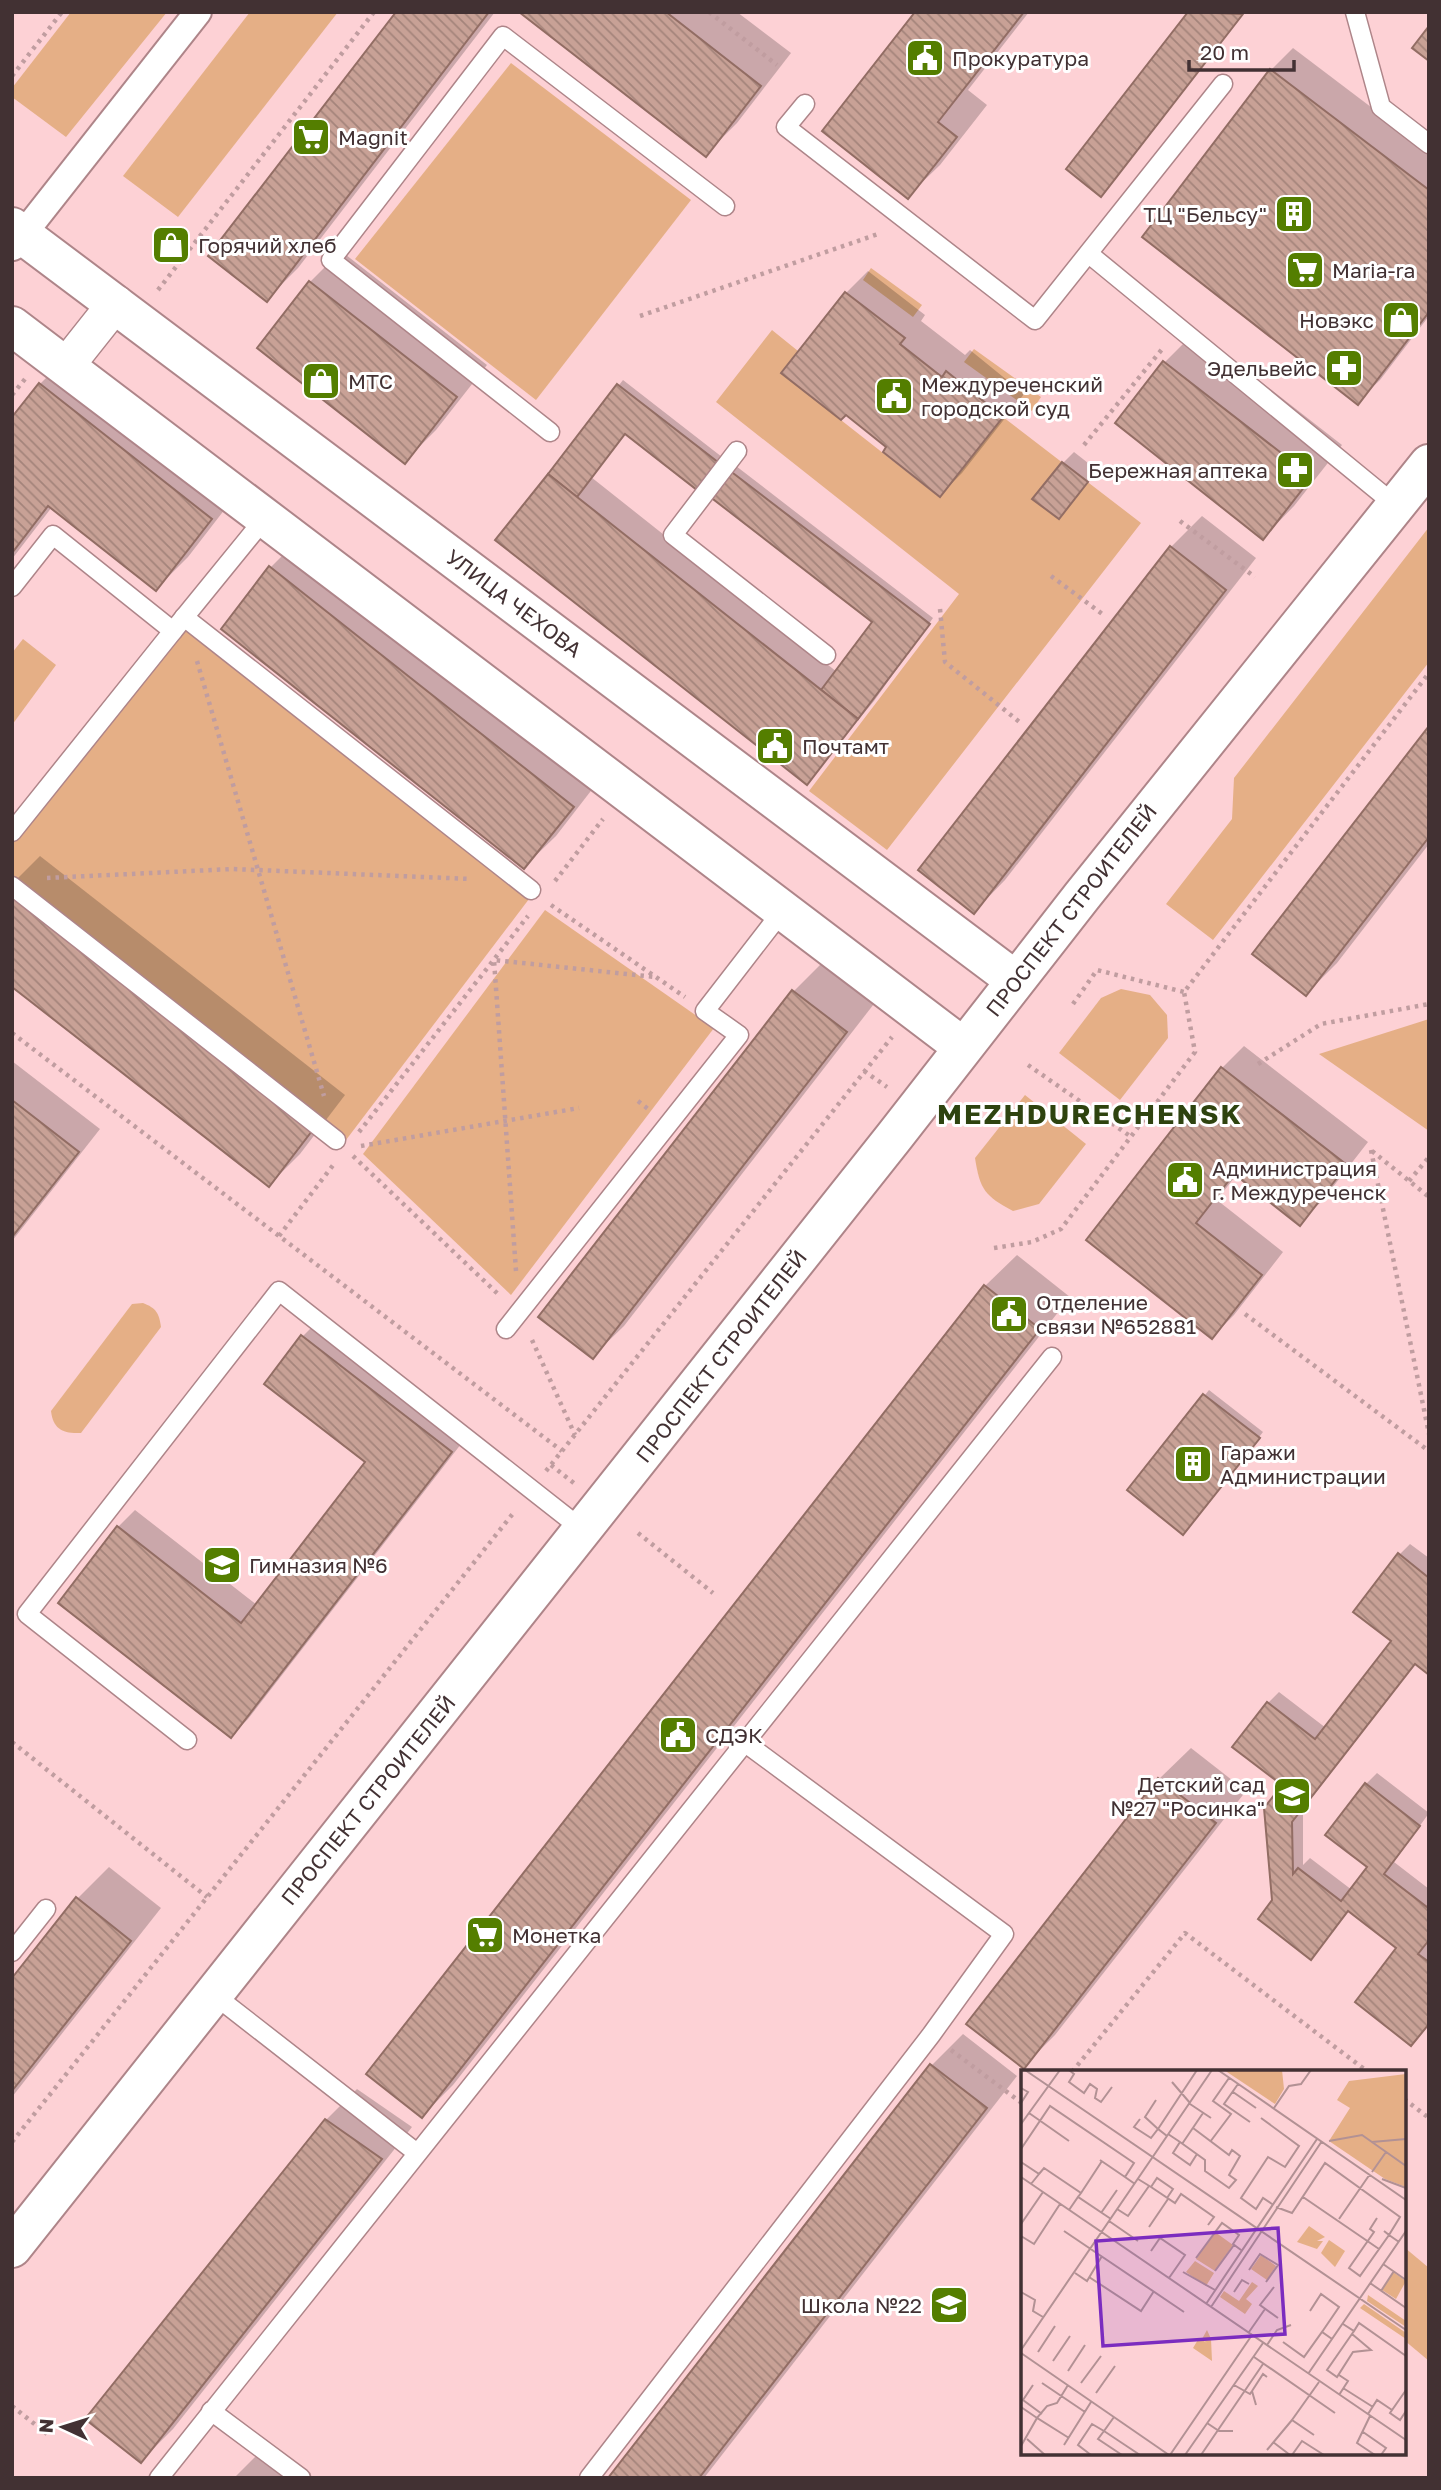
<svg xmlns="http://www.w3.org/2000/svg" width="1441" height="2490" font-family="'Golos Text',sans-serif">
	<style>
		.green { fill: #e5af86 }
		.shadow { fill: #0003 }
		.building { fill: url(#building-back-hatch); stroke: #926d64; stroke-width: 2 }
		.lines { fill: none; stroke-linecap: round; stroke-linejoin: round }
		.service-casing { stroke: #ae8589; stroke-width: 21 }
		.pedestrian-casing { stroke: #ae8589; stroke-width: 30 }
		.minor-casing { stroke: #ae8589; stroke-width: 38 }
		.tertiary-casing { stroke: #ae8589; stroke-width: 42 }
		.secondary-casing { stroke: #ae8589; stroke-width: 42 }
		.path { stroke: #c09da0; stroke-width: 4.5; stroke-dasharray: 3.5 5; stroke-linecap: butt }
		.service { stroke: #fff; stroke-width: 18 }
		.pedestrian { stroke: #fff; stroke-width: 26 }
		.minor { stroke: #fff; stroke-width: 35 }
		.tertiary { stroke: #fff; stroke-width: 38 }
		.secondary { stroke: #fff; stroke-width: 38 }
		.labels { text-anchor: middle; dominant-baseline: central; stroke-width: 6; stroke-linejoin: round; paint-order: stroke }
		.poi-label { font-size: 21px; fill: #423133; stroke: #fff; text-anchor: start }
		.street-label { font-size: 21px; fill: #423133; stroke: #fff }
		.district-label { font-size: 28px; font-weight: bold; letter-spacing: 2px; fill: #2e430f; stroke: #fff }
		.inset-road { fill: none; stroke: #b29194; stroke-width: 2 }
		.view { fill: #7b2cbf; fill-opacity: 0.15; stroke: #7b2cbf; stroke-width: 3.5 }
		.inset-edge { fill: none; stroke: #423133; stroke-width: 3.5 }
	</style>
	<defs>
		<pattern id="building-back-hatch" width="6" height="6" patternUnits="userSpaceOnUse" patternTransform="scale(1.75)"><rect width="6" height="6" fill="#c8a196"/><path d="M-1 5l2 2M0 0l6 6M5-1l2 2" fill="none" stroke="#a4847b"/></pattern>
	</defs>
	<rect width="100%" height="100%" fill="#fdd1d5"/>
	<g class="green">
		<polygon points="71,12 167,12 66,137 12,97 12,88"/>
		<polygon points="250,12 338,12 178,217 123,176"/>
		<polygon points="511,63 691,200 536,400 355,259"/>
		<polygon points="871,268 922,305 913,317 863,280"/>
		<polygon points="772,330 798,351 781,373 939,497 1003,417 1141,523 887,850 809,791 959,594 716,402"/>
		<polygon points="974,349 1041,397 1032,411 964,362"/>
		<polygon points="1429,527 1429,662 1213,940 1166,904 1232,819 1234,778"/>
		<polygon points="183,628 529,899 346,1140 12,878 12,840"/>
		<polygon points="23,639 56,665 12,725 12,653"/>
		<polygon points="545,910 714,1028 511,1295 363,1154"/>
		<polygon points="1121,989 1150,995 1167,1015 1168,1038 1120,1100 1059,1053 1101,998"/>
		<polygon points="1429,1019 1429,1131 1319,1054"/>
		<path d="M 1025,1095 L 1086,1144 L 1039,1204 L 1013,1211 C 985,1196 980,1190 975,1158 Z"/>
		<path d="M 143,1303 C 156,1308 159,1313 161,1327 L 81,1433 C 63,1434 53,1429 51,1411 L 132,1304 Z"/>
		<polygon points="1404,2247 1429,2268 1429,2361 1404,2340"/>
	</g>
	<g class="shadow">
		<polygon points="398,12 495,12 298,268 267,299"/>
		<polygon points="522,12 737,12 791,53 737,123 706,154"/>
		<polygon points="917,12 1029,12 968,90 987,105 940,165 908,196"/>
		<polygon points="1190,12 1243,12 1106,189"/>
		<polygon points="1293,48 1429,151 1429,316 1380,380 1357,402 1271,70"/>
		<polygon points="341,251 487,365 436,430 405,461 310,282"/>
		<polygon points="868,271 925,315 921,321 965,355 970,350 1024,394 962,473 940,495 889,447 846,413 783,372 846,293"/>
		<polygon points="1196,331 1342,445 1294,506 1263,538 1117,423 1165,362"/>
		<polygon points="71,353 242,487 188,557 156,589 52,507 12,559 12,420 40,384"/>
		<polygon points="623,380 722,457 702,483 625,432 591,477 837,672 875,621 712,496 736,466 933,618 874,701 807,782 498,540"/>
		<polygon points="1074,452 1097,470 1059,517 1063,463"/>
		<polygon points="1202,516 1256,558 1005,880 974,912 920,869 1171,547"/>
		<polygon points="302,536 604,774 556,836 524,867 223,628 271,567"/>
		<polygon points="1429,729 1429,844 1337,963 1306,994"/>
		<polygon points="40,856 345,1095 300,1154 269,1185 12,884"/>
		<polygon points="825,960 877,1000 624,1326 592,1357 541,1317 794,991"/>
		<polygon points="1244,1046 1368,1142 1322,1201 1299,1223 1237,1174 1217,1200 1283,1252 1234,1315 1212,1337 1088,1240 1222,1068"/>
		<polygon points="12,1061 100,1129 12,1241"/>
		<polygon points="1017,1255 1070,1297 453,2085 422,2116 368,2074 985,1286"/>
		<polygon points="319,1320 468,1435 248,1719 231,1736 118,1527 135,1510 257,1605 367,1462 302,1337"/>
		<polygon points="1209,1390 1263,1432 1187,1528 1130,1489"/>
		<polygon points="1410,1544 1429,1558 1429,1672 1416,1663 1303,1809 1303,1865 1310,1858 1352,1890 1370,1867 1366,1784 1377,1773 1429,1813 1394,1862 1429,1889 1429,2024 1411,2044 1398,1948 1350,1910 1311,1958 1274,1901 1284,1784 1268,1703 1279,1692 1326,1728 1394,1641 1399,1555"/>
		<polygon points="1191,1748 1246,1791 1055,2035 1023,2067 968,2023 1159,1779"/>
		<polygon points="109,1867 161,1908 12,2097 12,1981 78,1898"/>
		<polygon points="963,2034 1017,2076 704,2478 610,2478 932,2065"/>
		<polygon points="357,2089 412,2127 173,2429 141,2461 326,2120"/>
		<polygon points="261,2451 295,2478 234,2478"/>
	</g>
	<g class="building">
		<polygon points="396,12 489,12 267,302 208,256"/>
		<polygon points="519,12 666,12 761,86 706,157"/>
		<polygon points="915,12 1024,12 938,122 957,137 908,199 822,131"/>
		<polygon points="1188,12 1243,14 1101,197 1066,169"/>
		<polygon points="1429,26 1429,61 1412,48"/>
		<polygon points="1270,69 1429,190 1429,312 1358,405 1142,237"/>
		<polygon points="309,281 457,397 405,464 257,348"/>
		<polygon points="845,292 905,338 900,344 942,377 946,371 1003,417 940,497 883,452 886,447 846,415 841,420 781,373"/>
		<polygon points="1163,361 1312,477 1263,540 1115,423"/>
		<polygon points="39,383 212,519 156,591 48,506 12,553 12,417"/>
		<polygon points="617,384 719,463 697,490 625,434 577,497 548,474"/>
		<polygon points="1062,462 1088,482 1059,519 1032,499"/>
		<polygon points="729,470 930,624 858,719 821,690 872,622 709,496"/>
		<polygon points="548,474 858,719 807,785 495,540"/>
		<polygon points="1170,546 1226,590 974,914 918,870"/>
		<polygon points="269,566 574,807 524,869 221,629"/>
		<polygon points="1429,726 1429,837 1306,996 1252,954"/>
		<polygon points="12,891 315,1127 269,1187 12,987"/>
		<polygon points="792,990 847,1032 593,1359 538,1317"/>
		<polygon points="1221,1067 1347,1165 1300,1226 1234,1174 1196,1223 1262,1275 1212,1339 1086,1240"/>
		<polygon points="12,1100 79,1152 12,1237"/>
		<polygon points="984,1285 1040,1329 422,2118 366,2074"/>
		<polygon points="301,1335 452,1452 231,1738 58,1603 117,1526 241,1623 365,1462 264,1384"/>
		<polygon points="1203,1394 1260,1438 1183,1535 1127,1490"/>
		<polygon points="1398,1553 1429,1578 1429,1675 1415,1664 1292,1822 1293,1874 1298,1868 1341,1901 1367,1867 1325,1835 1365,1783 1420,1826 1384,1874 1427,1907 1429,1904 1429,1940 1418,1954 1429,1962 1429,2024 1411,2046 1355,2002 1396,1948 1348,1911 1311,1960 1258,1919 1272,1900 1264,1808 1282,1785 1232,1747 1267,1702 1315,1739 1391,1641 1353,1612"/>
		<polygon points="1158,1778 1216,1823 1024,2069 966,2024"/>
		<polygon points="76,1897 131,1941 12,2091 12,1978"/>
		<polygon points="930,2064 987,2108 699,2478 608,2478"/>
		<polygon points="325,2119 382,2159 141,2463 85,2419"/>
	</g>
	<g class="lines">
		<defs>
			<g id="service">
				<polyline points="1355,12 1381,107 1429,144"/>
				<polyline points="805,104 786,127 1035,320 1223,84"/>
				<polyline points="1089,254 1394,504"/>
				<polyline points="550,432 331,260 503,36 725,206"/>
				<polyline points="737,451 673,535 826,655"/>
				<polyline points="12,587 53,535 173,631 265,518"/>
				<polyline points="184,617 531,890"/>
				<polyline points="12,832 173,631"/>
				<polyline points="12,886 336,1140"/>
				<polyline points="506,1329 739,1035 705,1011 783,910"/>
				<polyline points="187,1740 27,1614 279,1291 583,1530"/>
				<polyline points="12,1952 46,1909"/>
				<polyline points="213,1994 417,2153"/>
				<polyline points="211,2411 301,2478"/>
				<polyline points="159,2478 1052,1357"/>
				<polyline points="589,2478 931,2035 1004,1934 744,1742"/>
			</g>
			<polyline id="pedestrian" points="13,247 198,12"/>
			<polyline id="minor" points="66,366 116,303"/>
			<g id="tertiary">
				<polyline points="12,227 1015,980"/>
				<polyline points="12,326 963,1047"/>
			</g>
			<polyline id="secondary" points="12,2248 894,1137 1082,896 1429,464"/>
		</defs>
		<use href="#service" class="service-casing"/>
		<use href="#pedestrian" class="pedestrian-casing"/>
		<use href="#minor" class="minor-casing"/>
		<use href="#tertiary" class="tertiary-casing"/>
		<use href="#secondary" class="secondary-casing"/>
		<g class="path">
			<polyline points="709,12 777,65"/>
			<polyline points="12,76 62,12"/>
			<polyline points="158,290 374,12"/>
			<polyline points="640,316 881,233"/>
			<polyline points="12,395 25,379"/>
			<polyline points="1084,445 1163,348"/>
			<polyline points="1180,521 1255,577"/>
			<polyline points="1051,576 1105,616"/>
			<polyline points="940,609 945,662 1022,724"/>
			<polyline points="197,661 324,1096"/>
			<polyline points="47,878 233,869 471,879"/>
			<polyline points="555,881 603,819"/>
			<polyline points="551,905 685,997"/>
			<polyline points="1073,1004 1097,970 1184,992"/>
			<polyline points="12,1033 562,1451"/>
			<polyline points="1258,1064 1321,1024 1429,1004"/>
			<polyline points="1028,1065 1130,1136"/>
			<polyline points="864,1071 887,1087"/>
			<polyline points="638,1101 648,1109"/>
			<polyline points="359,1132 528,916"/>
			<polyline points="361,1146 579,1108"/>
			<polyline points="1371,1150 1429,1434"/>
			<polyline points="1372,1151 1429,1197"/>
			<polyline points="353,1156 499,1295"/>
			<polyline points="1409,1181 1429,1157"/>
			<polyline points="279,1236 334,1164"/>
			<polyline points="994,1248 1032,1242 1061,1229 1195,1052 1184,992 1429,673"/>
			<polyline points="516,1271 494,960 655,977"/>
			<polyline points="1245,1314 1429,1451"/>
			<polyline points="532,1340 575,1435"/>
			<polyline points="551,1465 575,1484"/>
			<polyline points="546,1471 892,1037"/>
			<polyline points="638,1533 713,1593"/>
			<polyline points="12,1742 207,1897"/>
			<polyline points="951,2050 1023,2104"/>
			<polyline points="1072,2072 1185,1933 1368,2072"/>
			<polyline points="1404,2099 1429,2118"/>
			<polyline points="12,2142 515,1511"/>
			<polyline points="12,2406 47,2434"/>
		</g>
		<use href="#service" class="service"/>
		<use href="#pedestrian" class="pedestrian"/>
		<use href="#minor" class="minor"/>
		<use href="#tertiary" class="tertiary"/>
		<use href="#secondary" class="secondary"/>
	</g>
	<defs>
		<symbol id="civic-square" viewBox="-11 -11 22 22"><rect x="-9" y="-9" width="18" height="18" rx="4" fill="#547e00" stroke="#fff"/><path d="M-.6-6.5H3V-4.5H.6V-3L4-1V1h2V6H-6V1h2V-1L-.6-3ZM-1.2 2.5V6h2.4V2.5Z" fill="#fff"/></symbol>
		<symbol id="supermarket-square" viewBox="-11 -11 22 22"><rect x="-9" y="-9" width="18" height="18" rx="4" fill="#547e00" stroke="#fff"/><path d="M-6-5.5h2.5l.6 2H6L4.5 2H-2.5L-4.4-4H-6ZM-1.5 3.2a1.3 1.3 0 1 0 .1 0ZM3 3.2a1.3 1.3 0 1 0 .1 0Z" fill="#fff"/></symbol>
		<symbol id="building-square" viewBox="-11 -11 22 22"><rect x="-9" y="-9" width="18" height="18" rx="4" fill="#547e00" stroke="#fff"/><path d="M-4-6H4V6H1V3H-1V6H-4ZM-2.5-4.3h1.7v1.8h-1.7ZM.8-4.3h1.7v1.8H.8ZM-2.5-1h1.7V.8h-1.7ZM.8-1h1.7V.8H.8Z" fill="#fff"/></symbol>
		<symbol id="shop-square" viewBox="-11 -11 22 22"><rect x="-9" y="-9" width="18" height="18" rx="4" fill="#547e00" stroke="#fff"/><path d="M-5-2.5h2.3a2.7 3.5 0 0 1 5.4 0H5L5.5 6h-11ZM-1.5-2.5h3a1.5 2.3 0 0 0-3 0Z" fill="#fff"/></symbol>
		<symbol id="pharmacy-square" viewBox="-11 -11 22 22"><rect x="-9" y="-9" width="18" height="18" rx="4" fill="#547e00" stroke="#fff"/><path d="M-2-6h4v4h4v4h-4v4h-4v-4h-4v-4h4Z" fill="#fff"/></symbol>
		<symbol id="school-square" viewBox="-11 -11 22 22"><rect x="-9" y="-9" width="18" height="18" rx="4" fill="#547e00" stroke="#fff"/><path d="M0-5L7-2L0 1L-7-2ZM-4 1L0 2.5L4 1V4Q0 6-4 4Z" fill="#fff"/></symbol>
	</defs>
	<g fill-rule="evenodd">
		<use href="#civic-square" x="903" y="36" width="44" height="44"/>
		<use href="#supermarket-square" x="289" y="115" width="44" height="44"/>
		<use href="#building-square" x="1272" y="192" width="44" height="44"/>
		<use href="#shop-square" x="149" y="223" width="44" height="44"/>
		<use href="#supermarket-square" x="1283" y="248" width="44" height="44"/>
		<use href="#shop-square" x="1379" y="298" width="44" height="44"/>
		<use href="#pharmacy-square" x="1322" y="346" width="44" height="44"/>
		<use href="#shop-square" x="299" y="359" width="44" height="44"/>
		<use href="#civic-square" x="872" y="374" width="44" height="44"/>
		<use href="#pharmacy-square" x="1273" y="448" width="44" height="44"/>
		<use href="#civic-square" x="753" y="724" width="44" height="44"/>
		<use href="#civic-square" x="1163" y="1158" width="44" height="44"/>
		<use href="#civic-square" x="987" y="1292" width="44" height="44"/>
		<use href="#building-square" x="1171" y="1442" width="44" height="44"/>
		<use href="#school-square" x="200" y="1543" width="44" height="44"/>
		<use href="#civic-square" x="656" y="1713" width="44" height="44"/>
		<use href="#school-square" x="1270" y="1774" width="44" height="44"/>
		<use href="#supermarket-square" x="463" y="1913" width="44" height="44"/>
		<use href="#school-square" x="927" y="2283" width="44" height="44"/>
	</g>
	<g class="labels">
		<g class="poi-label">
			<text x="952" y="58">Прокуратура</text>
			<text x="338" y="137">Magnit</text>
			<text x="1267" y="214" text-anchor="end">ТЦ "Бельсу"</text>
			<text x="198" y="245">Горячий хлеб</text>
			<text x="1332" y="270">Maria-ra</text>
			<text x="1374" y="320" text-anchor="end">Новэкс</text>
			<text x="1317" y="368" text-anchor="end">Эдельвейс</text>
			<text x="348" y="381">МТС</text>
			<text x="921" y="384">Междуреченский<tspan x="921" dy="24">городской суд</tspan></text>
			<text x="1268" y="470" text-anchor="end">Бережная аптека</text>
			<text x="802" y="746">Почтамт</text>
			<text x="1212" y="1168">Администрация<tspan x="1212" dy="24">г. Междуреченск</tspan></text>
			<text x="1036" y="1302">Отделение<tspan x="1036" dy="24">связи №652881</tspan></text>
			<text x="1220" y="1452">Гаражи<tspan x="1220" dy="24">Администрации</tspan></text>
			<text x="249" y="1565">Гимназия №6</text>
			<text x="705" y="1735">СДЭК</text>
			<text x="1265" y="1784" text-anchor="end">Детский сад<tspan x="1265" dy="24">№27 "Росинка"</tspan></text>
			<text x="512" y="1935">Монетка</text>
			<text x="922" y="2305" text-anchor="end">Школа №22</text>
		</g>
		<g class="street-label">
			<text transform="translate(514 603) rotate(37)">УЛИЦА ЧЕХОВА</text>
			<text transform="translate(1071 910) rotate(-52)">ПРОСПЕКТ СТРОИТЕЛЕЙ</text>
			<text transform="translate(721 1356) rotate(-52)">ПРОСПЕКТ СТРОИТЕЛЕЙ</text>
			<text transform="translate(368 1800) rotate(-51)">ПРОСПЕКТ СТРОИТЕЛЕЙ</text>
		</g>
		<g class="district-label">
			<text x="1090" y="1113">MEZHDURECHENSK</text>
		</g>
	</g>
	<g transform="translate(1021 2070)">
		<rect width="385" height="385" fill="#fdd1d5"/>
		<path d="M 203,0 L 261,0 L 263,19 L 254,34 ZM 385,4 L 385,117 L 364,109 L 308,71 L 329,38 L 316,30 L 328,11 ZM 288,156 L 304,167 L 296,171 L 302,171 L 296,179 L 276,172 ZM 194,162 L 212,175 L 194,201 L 175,189 ZM 308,170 L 324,181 L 314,197 L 300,183 ZM 240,185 L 255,196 L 246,210 L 230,199 ZM 174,191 L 193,203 L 185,216 L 165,202 ZM 372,202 L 385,211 L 375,229 L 361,220 ZM 231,212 L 237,216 L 225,229 L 231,234 L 224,244 L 199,227 L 203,221 L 218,231 ZM 347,225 L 385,251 L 385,257 L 346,231 ZM 343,234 L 385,263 L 385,269 L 339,238 ZM 186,260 L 190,269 L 191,291 L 172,278 L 178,268 L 186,273 L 181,269 Z" fill="#e5af86"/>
		<path class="inset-road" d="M 4,0 L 385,260M 48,0 L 53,4 L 48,12 L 63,23 L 69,14 L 76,19 L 74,28 L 80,32 L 91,17M 197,0 L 385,130M 151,12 L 169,33M 217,14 L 203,34 L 229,52M 0,18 L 7,22 L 0,33M 212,22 L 235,38M 135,30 L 124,47 L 137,59 L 176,0M 169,34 L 190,48M 253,38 L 268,16 L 280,14 L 290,0M 8,43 L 48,71M 240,48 L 278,76 L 264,97 L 247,87 L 220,128 L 235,139 L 242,128 L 251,134M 119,49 L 113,57 L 130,68 L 137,59 L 146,66M 0,54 L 39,0M 147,64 L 159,72 L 152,83 L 169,95 L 176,84M 308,71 L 341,65 L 385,96M 159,72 L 184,90 L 184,101 L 208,118 L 215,110 L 208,105 L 219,86 L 211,80 L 208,85 L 172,58M 189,72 L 210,44 L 192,31 L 208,8M 351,72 L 385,69M 161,74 L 182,43M 0,79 L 29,36 L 113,93 L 104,107 L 114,114M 79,90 L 104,107M 0,92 L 18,104 L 10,114M 351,102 L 365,82M 18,104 L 23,98 L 60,123 L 57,127M 0,107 L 385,370M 117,109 L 130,117 L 136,108 L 152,119 L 146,128M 361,109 L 385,118M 130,117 L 154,133 L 160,124 L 193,147 L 187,155M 60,123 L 81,91M 282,127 L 358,179M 255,137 L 271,143 L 304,93 L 379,147 L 368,165 L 378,172M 96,139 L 107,146 L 128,116M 48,140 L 57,127 L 90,149M 80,143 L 96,120M 356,148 L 349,159 L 353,162 L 328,198 L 339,206 L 368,165 L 363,161M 318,149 L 349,104M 88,151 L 117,171M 0,154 L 22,122M 128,157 L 147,129M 43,161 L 163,242M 0,166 L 13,174 L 39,134M 130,181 L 139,168 L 164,185 L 148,208M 175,188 L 201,153 L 218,165 L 212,174 L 220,180M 362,194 L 385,210M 228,200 L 239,184 L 257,195 L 245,212M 194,201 L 213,175M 162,202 L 194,220M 54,203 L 66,211 L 81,186M 68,207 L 120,241 L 133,221M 349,213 L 385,238M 253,217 L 239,235 L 257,248M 360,221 L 373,201M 0,222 L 14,230 L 12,241 L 22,247M 213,222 L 221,210 L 228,214M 185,234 L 296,69M 190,237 L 301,71M 289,241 L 300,224 L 318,237 L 301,262M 322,254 L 333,261 L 338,253 L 385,286M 228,262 L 244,239M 331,264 L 350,280 L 332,282 L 316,307 L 306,300 L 333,261M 262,272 L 283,287 L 301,262 L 311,269M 246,275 L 256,260 L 270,255M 0,280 L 191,0M 17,282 L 34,256M 0,283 L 148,385M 233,287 L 314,343M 32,291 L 49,266M 47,301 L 64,275M 287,304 L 385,161M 318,305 L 327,311 L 318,325M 21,313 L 64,342M 60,313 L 80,286M 12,315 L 2,330 L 21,344M 213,315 L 229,324 L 231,321 L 235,335M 322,318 L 352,337M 385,320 L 369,343 L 379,350 L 385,341M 231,321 L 242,304 L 246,307M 75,323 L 94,296M 0,337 L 16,348 L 26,336 L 36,333 L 47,315M 347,344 L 356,330 L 371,340M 349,346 L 336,373 L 354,385M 186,353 L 198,361 L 212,361M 342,362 L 365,378 L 360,385M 293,365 L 271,350 L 298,312M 6,369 L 24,385M 252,372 L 269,385M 43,375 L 70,332M 0,376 L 16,348 L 48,368M 246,380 L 271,350M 70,385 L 57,375 L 71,354 L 83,361 L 93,347M 101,385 L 77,369 L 83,361 L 119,385M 149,385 L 231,265M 164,385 L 242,273M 180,385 L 242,294M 271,385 L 281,371 L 303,385"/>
		<path class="view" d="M 257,158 L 264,264 L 82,276 L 75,171 Z"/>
		<rect width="385" height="385" class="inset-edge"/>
	</g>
	<rect width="1441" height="2490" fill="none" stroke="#423133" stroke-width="28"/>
	<g transform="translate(63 2427) rotate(274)" stroke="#ffffff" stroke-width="5" paint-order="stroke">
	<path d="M0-5L12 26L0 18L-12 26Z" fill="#423133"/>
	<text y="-10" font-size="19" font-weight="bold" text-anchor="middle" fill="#423133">N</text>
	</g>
	<path d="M1189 60v10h105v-10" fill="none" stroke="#423133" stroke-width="3.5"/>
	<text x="1200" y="60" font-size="21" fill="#423133" stroke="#ffffff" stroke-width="5" paint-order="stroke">20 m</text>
</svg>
